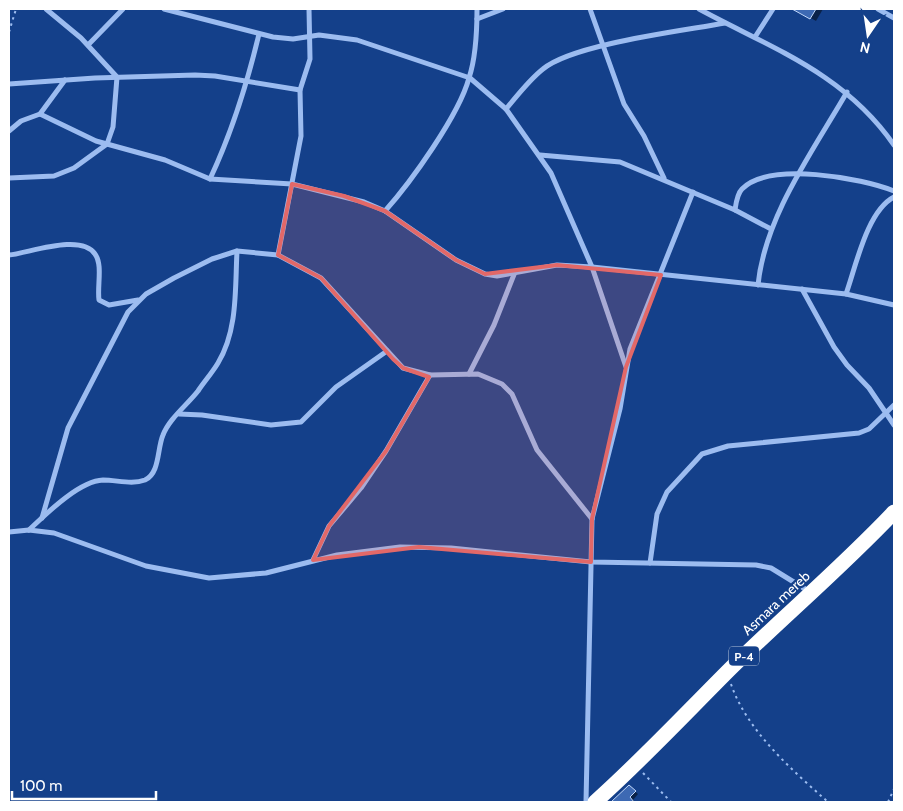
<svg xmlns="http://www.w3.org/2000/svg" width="903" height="811" font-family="Cabin,sans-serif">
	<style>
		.shadow { fill: #0007 }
		.building { fill: #3d69b3; stroke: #c2d8fb }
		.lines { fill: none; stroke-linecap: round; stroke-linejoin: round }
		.path { stroke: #9cbcf0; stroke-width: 2; stroke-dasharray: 2.5 4; stroke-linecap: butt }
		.street { stroke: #9cbcf0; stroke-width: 5 }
		.highway { stroke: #fff; stroke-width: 15 }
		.marked { fill: #e26868; fill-opacity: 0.2; stroke: #e26868; stroke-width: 4; stroke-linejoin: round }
		.labels { text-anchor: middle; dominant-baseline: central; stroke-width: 4.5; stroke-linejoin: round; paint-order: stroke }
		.shield { fill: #14408a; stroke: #b8c6dc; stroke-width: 1 }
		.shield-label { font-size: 12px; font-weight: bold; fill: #fff }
		.street-label { font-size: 14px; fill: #fff; stroke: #14408a }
	</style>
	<rect width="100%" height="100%" fill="#14408a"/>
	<g class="shadow">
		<polygon points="795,9 823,9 816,21"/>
		<polygon points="629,786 638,794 633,800 635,802 611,802"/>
	</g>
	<g class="building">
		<polygon points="792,9 816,9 810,19"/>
		<polygon points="629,785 636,791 630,797 634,802 611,802"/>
	</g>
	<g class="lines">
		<g class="path">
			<polyline points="9,32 16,9"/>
			<path d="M 731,684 C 747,731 792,770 828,802"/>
			<polyline points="643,773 671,802"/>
			<polyline points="888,802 894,789"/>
		</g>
		<g class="street">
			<polyline points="164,9 273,37 293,39 319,35 357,40 470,78 506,109 551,173 592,267 626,367"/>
			<polyline points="590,9 624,104 644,136 664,178"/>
			<path d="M 699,9 C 773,49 844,73 894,145"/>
			<polyline points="878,9 894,18"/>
			<polyline points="477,19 503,9"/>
			<polyline points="755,37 773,9"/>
			<polyline points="88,45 123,9"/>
			<polyline points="9,84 95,78 195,75 215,76 300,90"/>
			<path d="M 506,109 C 517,96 529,80 543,69 C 573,44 682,31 725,23"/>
			<polyline points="40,114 65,80"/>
			<polyline points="9,131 21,121 40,114 96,141 165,160 210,179 292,184 364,202 385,211 456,260 485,274 497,276 557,265 592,267 846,294 894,305"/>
			<polyline points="540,155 620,162 735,210 771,229"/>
			<polyline points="9,178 54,176 74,168 107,144 113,127 117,77 81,38 46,9"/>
			<path d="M 210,179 C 232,132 247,84 259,34"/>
			<path d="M 735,210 C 736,203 737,194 742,189 C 769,161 862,178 894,191"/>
			<path d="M 385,211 C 411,182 459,115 469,78 C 476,57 477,31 477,9"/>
			<path d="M 9,255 C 29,253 81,233 95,254 C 103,265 97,286 99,300 L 109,305 L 138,300"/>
			<polyline points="278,255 301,136 300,90 310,59 309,9"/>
			<path d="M 758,285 C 765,216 813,151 847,92"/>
			<polyline points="802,289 834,347 847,365 869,388 894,425"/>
			<path d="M 846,294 C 856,266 867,211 894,197"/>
			<polyline points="469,374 494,325 515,272"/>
			<polyline points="179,414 202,415 271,425 301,422 336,387 387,351"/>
			<polyline points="42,518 68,428 128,312 146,294 174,278 212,259 237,251 278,255 321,278 403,368 430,375 478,374 502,384 512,394 537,450 592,519"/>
			<path d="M 29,530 C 46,514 79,481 103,480 C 117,480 132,485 145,480 C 160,473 157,449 163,435 C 169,419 187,405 198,391 C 204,382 212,373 218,363 C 238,330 235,288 237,251"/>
			<polyline points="9,532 29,530 54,533 146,566 209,578 266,573 337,555 400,547 451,548 591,562 756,565 771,568 810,592"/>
			<polyline points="313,560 329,526 361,488 386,451 430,375"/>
			<polyline points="650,563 657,514 667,492 702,454 728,446 859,433 869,429 894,405"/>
			<polyline points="586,802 592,519 620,409 630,349 693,192"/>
		</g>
		<path class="highway" d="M 595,802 C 642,760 685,714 730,669 C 784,616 842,567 894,512"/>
	</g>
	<path class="marked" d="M 292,184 L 344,196 L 385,211 L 456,260 L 485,274 L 557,265 L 661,275 L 626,367 L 592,519 L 591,562 L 419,547 L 313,560 L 329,526 L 386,451 L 429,377 L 403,368 L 393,359 L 321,278 L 278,255 Z"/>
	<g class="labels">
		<rect class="shield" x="729" y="646.5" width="30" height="19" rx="4"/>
		<g class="shield-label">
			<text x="744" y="656">P-4</text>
		</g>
		<g class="street-label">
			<text transform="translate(776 603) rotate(-43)">Asmara mereb</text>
		</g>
	</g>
	<rect width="903" height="811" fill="none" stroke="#ffffff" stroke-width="20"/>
	<g transform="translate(868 35) rotate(193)" stroke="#14408a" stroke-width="4" paint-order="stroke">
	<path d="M0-4L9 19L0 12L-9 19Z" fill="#ffffff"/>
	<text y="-8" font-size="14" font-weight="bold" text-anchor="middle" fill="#ffffff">N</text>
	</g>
	<path d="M12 791v8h144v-8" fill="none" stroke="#ffffff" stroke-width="2.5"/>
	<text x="20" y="791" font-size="15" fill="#ffffff" stroke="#14408a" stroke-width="4" paint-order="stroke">100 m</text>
</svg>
